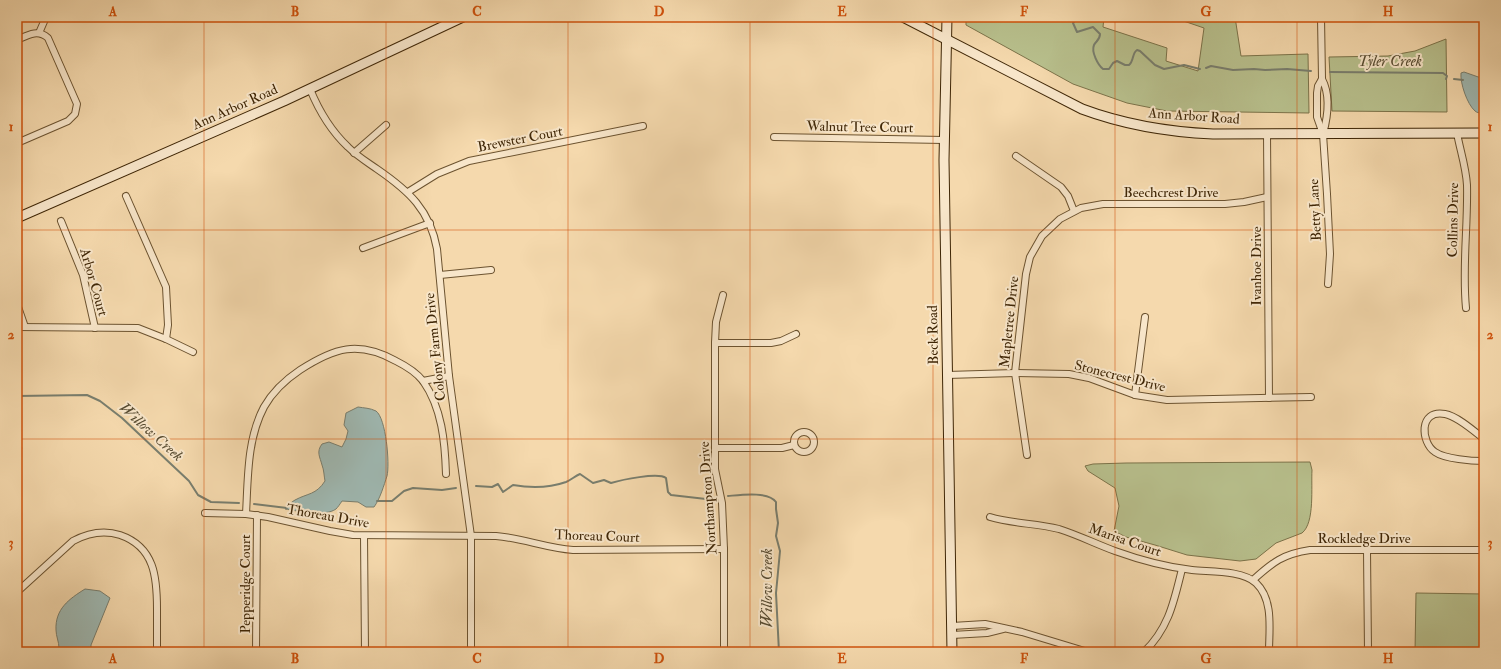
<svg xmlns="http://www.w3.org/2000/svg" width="1501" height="669" font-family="'IM FELL Double Pica',serif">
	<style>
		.green { fill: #b8c08d; stroke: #7c734a }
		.water { fill: #9fb9b3; stroke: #797e6e }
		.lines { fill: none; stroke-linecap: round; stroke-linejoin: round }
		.stream { stroke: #797e6e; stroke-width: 2 }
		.minor-casing { stroke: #6c5330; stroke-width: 8 }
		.secondary-casing { stroke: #3f2606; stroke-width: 11 }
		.minor { stroke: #f8e6ca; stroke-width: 6 }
		.secondary { stroke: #f8e6ca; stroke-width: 9 }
		.grid { fill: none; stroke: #cf510b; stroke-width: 1; stroke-opacity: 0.55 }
		.labels { text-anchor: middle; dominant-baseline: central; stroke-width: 4; stroke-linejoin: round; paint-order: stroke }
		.street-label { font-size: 14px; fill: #3f2606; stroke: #f8e6ca }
		.water-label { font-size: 15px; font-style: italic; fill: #574b31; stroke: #f8e6ca }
		.neatline { fill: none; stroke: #cf510b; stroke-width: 1.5 }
		.grid-label { font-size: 13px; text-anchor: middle; font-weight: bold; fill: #cf510b }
	</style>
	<rect width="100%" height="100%" fill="#f5d9ad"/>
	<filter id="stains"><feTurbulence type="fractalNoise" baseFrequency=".005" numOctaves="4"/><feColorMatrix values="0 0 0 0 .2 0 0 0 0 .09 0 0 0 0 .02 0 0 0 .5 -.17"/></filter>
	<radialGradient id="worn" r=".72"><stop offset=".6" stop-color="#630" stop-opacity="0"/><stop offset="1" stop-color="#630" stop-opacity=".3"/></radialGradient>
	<g class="green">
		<polygon points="966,17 1104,17 1103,27 1167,48 1166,61 1198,71 1204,28 1172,17 1235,17 1241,56 1308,54 1309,113 1167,111 1127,103 1073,84 966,25"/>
		<polygon points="1446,39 1447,112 1332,111 1329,57 1388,56 1415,51"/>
		<path d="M 1310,462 L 1312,470 C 1311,486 1315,523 1302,533 L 1276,543 L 1256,559 L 1240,561 L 1187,555 L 1155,545 L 1126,537 L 1114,531 L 1119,506 L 1115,488 L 1088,471 L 1085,466 L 1093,464 L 1126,463 Z"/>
		<polygon points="1416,593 1484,594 1484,652 1415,652"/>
	</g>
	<g class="water">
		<path d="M 1464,72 L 1484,79 L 1484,114 C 1481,113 1477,113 1475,111 C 1467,104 1460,83 1461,73 Z"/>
		<path d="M 358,407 C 364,408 370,408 376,411 C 386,418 390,464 387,476 C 384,485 380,499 374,507 L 366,507 L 358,502 L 342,501 C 340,504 338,507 336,509 C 325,517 298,511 285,509 C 288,506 291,502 295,500 C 308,493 316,495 325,481 C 324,476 324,470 322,465 C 320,457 316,452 322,444 L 329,442 L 342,447 L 346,439 L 348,431 L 344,425 L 346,413 Z"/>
		<path d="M 85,589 L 100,591 L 110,598 L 91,645 L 91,652 L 55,652 L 59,648 C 59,642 56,636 56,630 C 55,609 69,599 85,589 Z"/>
	</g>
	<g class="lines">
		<g class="stream">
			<path d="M 1078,17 L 1073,23 L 1077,32 L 1093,27 L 1100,34 C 1100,40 1096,41 1094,45 C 1091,52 1098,65 1103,69 L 1109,69 L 1113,63 L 1117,61 L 1125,65 L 1129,65 C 1134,61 1132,53 1137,50 L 1140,51 L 1155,65 L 1164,69 L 1184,65 L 1200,69"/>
			<polyline points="1206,68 1211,66 1233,70 1254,69 1265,70 1287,69 1311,71"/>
			<polyline points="1330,72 1443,73 1447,76 1446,79"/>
			<polyline points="1454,79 1463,80"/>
			<polyline points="17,396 87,395 100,401 122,418 189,481 198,495 211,502 239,503"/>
			<path d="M 476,486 L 492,487 L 498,484 L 503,492 L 513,485 C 530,488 549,488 566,482 C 571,480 575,476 580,474 L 593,483 L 604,480 L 611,483 C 621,480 658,472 666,478 L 668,492 L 671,495 L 706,499 L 715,498"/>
			<path d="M 728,496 C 740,495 768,491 776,502 L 776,509 L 778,523 L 776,536 L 780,551 L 776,593 L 779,652"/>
			<polyline points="377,501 392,501 404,491 413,488 442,490 456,488"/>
			<polyline points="254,504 287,508"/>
		</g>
		<defs>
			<g id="minor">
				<polyline points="1321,17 1322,79 1318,86 1317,93 1317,117 1323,134 1327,194 1330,254 1328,284"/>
				<polyline points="39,33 46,17"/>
				<path d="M 17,40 C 28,35 38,29 48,38 L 77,104 L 75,114 L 68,121 L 17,143"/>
				<path d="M 1322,79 C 1331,96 1328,116 1323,134"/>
				<path d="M 310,89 C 319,111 330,130 348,147 C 357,156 367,162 377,169 C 409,191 430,210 437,249 L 449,376 L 471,536 L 471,652"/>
				<path d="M 1457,133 C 1460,150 1466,167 1467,185 C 1468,226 1462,267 1466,308"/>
				<polyline points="1267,134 1269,398"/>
				<polyline points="774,137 944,140"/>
				<polyline points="354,153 386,125"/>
				<polyline points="1016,156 1061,187 1068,196 1074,211"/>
				<polyline points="408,192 437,174 469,161 643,126"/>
				<polyline points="126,196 166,287 168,325 166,339"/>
				<polyline points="61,221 83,275 95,328"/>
				<polyline points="363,248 430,223"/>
				<polyline points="440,275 491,270"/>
				<polyline points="723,295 716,322 715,343 715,469 722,503 724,549 724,652"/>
				<polyline points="17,304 25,327"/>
				<polyline points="17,327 138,328 166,339 193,352"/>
				<polyline points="715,343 771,343 781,341 796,334"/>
				<polyline points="947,375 1015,373 1069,374 1089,378 1135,395 1167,400 1311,397"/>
				<polyline points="423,381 449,376"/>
				<polyline points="1135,395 1145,317"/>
				<circle cx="804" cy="442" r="10"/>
				<path d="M 1484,439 C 1474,431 1457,416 1445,414 C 1418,409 1421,443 1435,452 C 1445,459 1472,461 1484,461"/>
				<polyline points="715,448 782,448 794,445"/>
				<polyline points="17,449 18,448"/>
				<polyline points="1027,455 1015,373 1026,274 1030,257 1042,236 1060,219 1081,208 1103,204 1225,204 1244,202 1267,197"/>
				<path d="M 205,513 L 246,514 L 268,517 L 330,531 L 353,535 L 496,536 C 522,538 546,548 573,550 L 724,549"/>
				<path d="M 246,514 C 248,478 247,439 264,407 C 273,391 285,380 300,370 C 334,348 358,340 396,361 C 406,366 416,372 423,381 C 442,408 445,442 446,474"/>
				<path d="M 990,517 C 1013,524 1036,523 1059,529 C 1078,535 1096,544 1115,551 C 1140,560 1166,567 1192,570 C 1210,572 1242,570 1256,583 C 1274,600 1269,630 1269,652"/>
				<polyline points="364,536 365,652"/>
				<polyline points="1367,550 1368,652"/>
				<path d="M 1253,580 C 1273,562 1283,554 1310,550 L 1484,550"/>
				<path d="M 17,592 L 73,541 C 88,533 104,530 120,535 C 155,547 157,578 157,609 C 157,623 157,638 157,652"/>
				<polyline points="952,626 985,624 1022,632 1088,652"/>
				<polyline points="952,635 987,633 1003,629"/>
				<polyline points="256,652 257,515"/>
				<path d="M 1144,652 C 1169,628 1174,601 1182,569"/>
			</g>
			<g id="secondary">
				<path d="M 903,17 L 1082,109 C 1125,125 1168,132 1213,134 L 1484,133"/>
				<polyline points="947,17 944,160 952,652"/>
				<polyline points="17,218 284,101 463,17"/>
			</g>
		</defs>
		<use href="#minor" class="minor-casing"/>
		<use href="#secondary" class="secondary-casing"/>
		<use href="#minor" class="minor"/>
		<use href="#secondary" class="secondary"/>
	</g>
	<path class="grid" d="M 204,17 L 204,652M 386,17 L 386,652M 568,17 L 568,652M 750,17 L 750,652M 933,17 L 933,652M 1115,17 L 1115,652M 1297,17 L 1297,652M 17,230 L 1484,230M 17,439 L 1484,439"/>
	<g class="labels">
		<g class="street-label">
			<text transform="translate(235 107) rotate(-24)">Ann Arbor Road</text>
			<text transform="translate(1194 116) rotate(4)">Ann Arbor Road</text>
			<text transform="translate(860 127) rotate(1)">Walnut Tree Court</text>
			<text transform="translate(520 139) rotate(-11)">Brewster Court</text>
			<text x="1171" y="192">Beechcrest Drive</text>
			<text transform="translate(1315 210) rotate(-93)">Betty Lane</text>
			<text transform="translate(1453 220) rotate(-89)">Collins Drive</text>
			<text transform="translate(1256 266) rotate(-90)">Ivanhoe Drive</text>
			<text transform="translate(94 282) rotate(74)">Arbor Court</text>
			<text transform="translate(1009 322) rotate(-84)">Mapletree Drive</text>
			<text transform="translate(933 335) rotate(-91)">Beck Road</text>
			<text transform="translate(435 347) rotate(-96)">Colony Farm Drive</text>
			<text transform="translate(1120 376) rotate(14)">Stonecrest Drive</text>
			<text transform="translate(708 498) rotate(-94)">Northampton Drive</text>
			<text transform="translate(328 516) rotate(10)">Thoreau Drive</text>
			<text transform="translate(597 536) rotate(2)">Thoreau Court</text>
			<text x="1364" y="538">Rockledge Drive</text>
			<text transform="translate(1125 540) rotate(19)">Marisa Court</text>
			<text transform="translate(245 584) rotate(-90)">Pepperidge Court</text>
		</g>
		<g class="water-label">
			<text x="1390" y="61">Tyler Creek</text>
			<text transform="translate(151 432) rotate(42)">Willow Creek</text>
			<text transform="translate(767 588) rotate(-90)">Willow Creek</text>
		</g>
	</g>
	<rect width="1501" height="669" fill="none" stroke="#f5d9ad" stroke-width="44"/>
	<rect x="22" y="22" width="1457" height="625" class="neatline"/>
	<g class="grid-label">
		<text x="113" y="16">A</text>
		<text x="295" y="16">B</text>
		<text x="477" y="16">C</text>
		<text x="659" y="16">D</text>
		<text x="842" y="16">E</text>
		<text x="1024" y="16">F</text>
		<text x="1206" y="16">G</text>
		<text x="1388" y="16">H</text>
		<text x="11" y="131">1</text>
		<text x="1490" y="131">1</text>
		<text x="11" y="339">2</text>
		<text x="1490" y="339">2</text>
		<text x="11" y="547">3</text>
		<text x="1490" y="547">3</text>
		<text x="113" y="663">A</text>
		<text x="295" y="663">B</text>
		<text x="477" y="663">C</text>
		<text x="659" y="663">D</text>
		<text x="842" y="663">E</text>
		<text x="1024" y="663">F</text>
		<text x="1206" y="663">G</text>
		<text x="1388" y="663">H</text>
	</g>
	<rect width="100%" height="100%" filter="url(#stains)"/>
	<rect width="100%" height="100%" fill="url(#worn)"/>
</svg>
